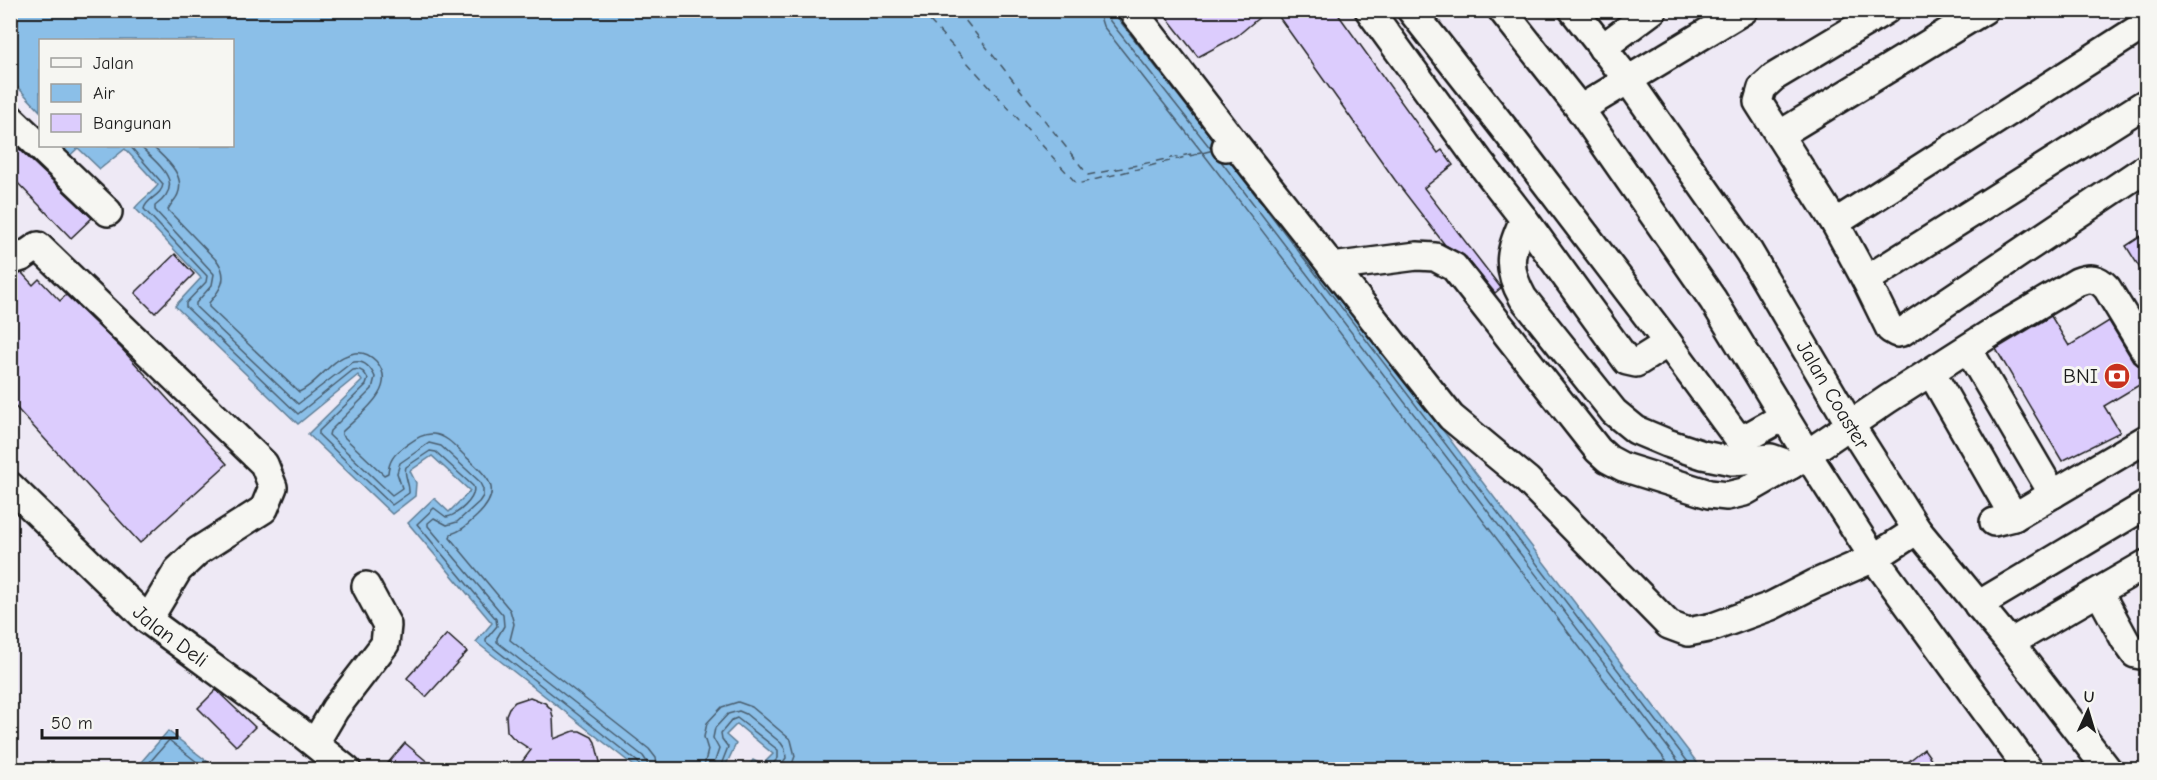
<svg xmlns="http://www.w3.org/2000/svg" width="2157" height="780" font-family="'Comic Neue',sans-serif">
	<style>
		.built { fill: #eee9f5 }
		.water { fill: #8bbfe8; stroke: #5f7e96; stroke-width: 1.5 }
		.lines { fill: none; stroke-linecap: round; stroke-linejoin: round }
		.shore { stroke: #485d6e; stroke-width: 1.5 }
		.ferry { stroke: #435563; stroke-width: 1.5; stroke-dasharray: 8 6; stroke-linecap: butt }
		.building { fill: #dcccfd; stroke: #1c1c1c; stroke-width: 1.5 }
		.minor-casing { stroke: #1c1c1c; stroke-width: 32 }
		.minor { stroke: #f6f6f2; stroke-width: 27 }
		.labels { text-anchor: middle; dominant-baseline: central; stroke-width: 6; stroke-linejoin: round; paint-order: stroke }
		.poi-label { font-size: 21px; fill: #1c1c1c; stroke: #f6f6f2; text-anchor: end }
		.street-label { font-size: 21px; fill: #1c1c1c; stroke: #f6f6f2 }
	</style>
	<rect width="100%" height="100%" fill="#f6f6f2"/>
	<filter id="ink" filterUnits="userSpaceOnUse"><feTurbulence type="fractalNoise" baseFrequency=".0167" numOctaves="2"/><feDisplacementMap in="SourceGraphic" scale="12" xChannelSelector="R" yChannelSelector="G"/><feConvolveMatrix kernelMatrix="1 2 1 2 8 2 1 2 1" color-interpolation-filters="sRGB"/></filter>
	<g filter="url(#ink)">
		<g class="built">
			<polygon points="1119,11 2146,11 2146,769 1702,769"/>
			<polygon points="10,80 40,111 40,146 69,146 59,155 78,148 100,169 125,149 158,185 142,198 135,208 201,278 175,306 298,423 357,374 362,380 392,514 415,496 416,483 410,471 432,456 470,492 449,512 408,523 492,623 613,751 638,769 217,769 168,731 135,769 11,769"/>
			<polygon points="737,724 774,754 762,765 746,769 724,770 736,744 726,735"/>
		</g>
		<g class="water">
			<path d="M 11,11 L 1119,11 L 1226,147 L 1702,769 L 746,770 L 753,760 L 762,765 L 773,754 L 737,724 L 726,735 L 736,744 L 724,769 L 638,769 L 476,642 L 492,623 L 408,523 L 434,498 L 449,512 L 470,491 L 432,456 L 410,471 L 416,483 L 415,496 L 392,514 L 308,434 L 362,381 L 358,375 L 298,424 L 175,306 L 201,278 L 135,208 C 142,199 151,194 158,185 L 125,149 L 100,169 L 78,148 L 64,161 L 58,155 L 69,146 L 232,146 L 232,40 L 40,40 L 40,111 L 11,80 Z"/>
			<polygon points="168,731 217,769 135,769"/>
		</g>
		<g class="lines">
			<g class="shore">
				<polyline points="1098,10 1103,26 1209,161 1673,770"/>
				<polyline points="1107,10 1110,21 1211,149"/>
				<polyline points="1115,10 1116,16 1213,140"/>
				<path d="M 130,146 L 163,184 C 162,196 146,198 144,209 L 207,276 L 206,282 L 186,303 L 186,307 L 298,414 L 353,370 C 360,368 365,372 368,379 L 366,385 L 319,431 L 319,435 L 392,505 L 409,493 C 410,483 403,475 406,467 L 430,451 L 436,452 L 473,486 C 478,497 456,517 446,517 L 434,508 L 417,524 L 496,619 L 497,626 L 486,639 L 486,642 L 638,762 L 641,770"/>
				<path d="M 140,146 C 159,166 187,183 155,206 L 155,210 L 214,274 L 212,285 L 196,303 L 196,307 L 298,404 L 351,363 C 362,359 370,366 375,377 L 372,389 L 330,431 L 329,435 L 392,495 L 402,488 L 397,473 L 400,463 L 429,443 L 441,446 L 479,481 L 483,489 L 483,496 L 479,502 L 457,522 L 447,525 L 434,518 L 428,523 L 428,526 L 503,615 L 504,626 L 497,638 L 497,642 L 643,756 L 647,762 L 648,770"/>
				<path d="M 152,146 C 164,158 186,174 178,194 C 176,200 170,204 168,210 L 218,262 C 229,279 220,290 209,303 L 209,307 L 299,392 C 318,384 330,359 351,354 C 360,351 369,354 376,361 C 400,388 360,414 342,432 L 342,435 L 384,475 L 388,473 C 389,461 394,454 404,447 C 413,441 422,433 433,434 C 446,435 455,446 463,454 C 486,476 506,488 477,516 C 468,524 462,531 451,534 L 450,538 L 510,610 L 514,624 L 510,640 L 649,749 L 656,758 L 658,770"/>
				<polyline points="1220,160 1685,770"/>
				<polyline points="1232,164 1694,770"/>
				<polyline points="143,770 169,740 207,770"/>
				<polyline points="703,770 708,750 704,737 707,723 722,707 738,702 752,707 791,740 795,756 790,770"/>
				<polyline points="712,770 719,749 713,738 715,728 728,714 739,711 746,714 781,743 785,749 786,758 777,770"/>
				<polyline points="719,770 728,747 722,739 721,733 732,720 737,718 778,750 778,758 767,770"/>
			</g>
			<g class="ferry">
				<polyline points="920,10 1077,184 1214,150"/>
				<polyline points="957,10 1088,175 1201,152"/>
			</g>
		</g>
		<g class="building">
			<polygon points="1161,10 1268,10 1237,36 1198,57"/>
			<polygon points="1274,10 1335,10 1438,153 1442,150 1453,165 1424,188 1501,288 1495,293 1466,257 1445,245 1395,180"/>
			<polygon points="16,146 92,218 71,238 10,175 10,151"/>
			<polygon points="2146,233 2146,278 2126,246"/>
			<polygon points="175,254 194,274 155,313 135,293"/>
			<polygon points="22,273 33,285 39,279 60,301 66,295 121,348 227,464 140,543 10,401 10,276"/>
			<polygon points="2051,316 2069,346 2109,321 2133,361 2139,366 2146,368 2146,381 2104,406 2120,432 2062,461 1996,349"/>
			<polygon points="447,634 467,652 426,697 407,678"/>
			<polygon points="216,690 255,727 236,746 198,708"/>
			<polygon points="530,697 545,703 551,709 553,717 554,739 574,731 580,731 592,737 595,742 602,770 516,770 531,750 513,738 507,731 506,715 509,708 515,702"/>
			<polygon points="405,743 437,770 382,770"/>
			<polygon points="1924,749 1939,770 1898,770"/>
		</g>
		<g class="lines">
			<defs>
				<g id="minor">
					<polyline points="1132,10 1233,141 1226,147"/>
					<path d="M 1369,10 L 1479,161 L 1524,219 C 1510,252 1505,266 1523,298 L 1614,412 L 1636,430 L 1667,443 L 1703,455 L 1732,461 L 1771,458 L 1791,465"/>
					<polyline points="1411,10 1517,145 1668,343 1636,363 1627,361 1524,219"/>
					<polyline points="1502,10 1580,109 1713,300 1807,454 1874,558 2029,770"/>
					<path id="s1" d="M 1573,10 L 1628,80 L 1749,252 L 1851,426 L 1917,530 L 2010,643 L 2108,770"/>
					<polyline points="1886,10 1774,77 1762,88 1758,102 1835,223 1866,280 1890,329 1897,333 1902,332 2146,168"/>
					<polyline points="1602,48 1653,10"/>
					<polyline points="1580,109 1744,10"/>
					<polyline points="10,118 108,212"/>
					<polyline points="1779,135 1984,10"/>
					<polyline points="1233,141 1451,417 1527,480 1669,625 1688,632 1713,627 1771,606 1814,584 1874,558 1917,530"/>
					<polyline points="1835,223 2146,24"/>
					<polyline points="10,261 22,257 38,246 264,464 273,487 264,509 198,551 178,570 148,620"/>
					<path d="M 1332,267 L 1417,256 L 1435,257 L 1454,267 L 1598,450 L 1608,459 L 1623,467 L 1709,494 L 1727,496 L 1744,492 L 1791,465 L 1888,399 L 1996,330 L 2077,282 C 2090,277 2098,278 2107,288 L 2146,352"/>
					<polyline points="1866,280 2146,103"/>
					<polyline points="1668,343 1737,437 1749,436 1783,417"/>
					<polyline points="1968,349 2053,494"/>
					<polyline points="1931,372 2014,517"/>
					<path id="s2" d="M 10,486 L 148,620 L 296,729 L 347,770"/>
					<polyline points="1994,522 2014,517 2146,439"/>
					<polyline points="2099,592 2125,640 2135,654 2146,656"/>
					<polyline points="1978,605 2146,505"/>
					<polyline points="2010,643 2146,564"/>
					<polyline points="315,743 335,709 385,644 387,625 366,586"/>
				</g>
			</defs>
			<use href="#minor" class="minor-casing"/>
			<use href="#minor" class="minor"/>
		</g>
	</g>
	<defs>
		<symbol id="bank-disc" viewBox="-11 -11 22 22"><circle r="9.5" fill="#c8321e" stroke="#f6f6f2"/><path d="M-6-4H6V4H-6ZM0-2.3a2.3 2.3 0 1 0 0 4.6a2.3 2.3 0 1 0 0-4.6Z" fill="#fff"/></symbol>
	</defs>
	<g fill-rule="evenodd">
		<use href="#bank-disc" x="2102" y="361" width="30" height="30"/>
	</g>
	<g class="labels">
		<g class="poi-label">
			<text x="2098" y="376">BNI</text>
		</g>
		<g class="street-label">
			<text stroke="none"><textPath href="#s1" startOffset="465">Jalan Coaster</textPath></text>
			<text stroke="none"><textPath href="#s2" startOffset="220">Jalan Deli</textPath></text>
		</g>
	</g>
	<rect width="2157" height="780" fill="none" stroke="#f6f6f2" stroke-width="36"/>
	<rect x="18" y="18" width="2121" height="744" fill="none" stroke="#1c1c1c" stroke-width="2" filter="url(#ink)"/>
	<rect x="39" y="39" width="195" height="108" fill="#f6f6f2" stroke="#9f9f9c" stroke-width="1.5"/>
	<rect x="51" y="58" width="30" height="9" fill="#f6f6f2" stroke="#9f9f9c" stroke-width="1.5"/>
	<text x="93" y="69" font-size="18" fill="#1c1c1c">Jalan</text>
	<rect x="51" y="84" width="30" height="18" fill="#8bbfe8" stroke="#9f9f9c" stroke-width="1.5"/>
	<text x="93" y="99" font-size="18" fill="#1c1c1c">Air</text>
	<rect x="51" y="114" width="30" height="18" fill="#dcccfd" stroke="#9f9f9c" stroke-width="1.5"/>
	<text x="93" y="129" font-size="18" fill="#1c1c1c">Bangunan</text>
	<g transform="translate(2088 711) rotate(4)" stroke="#f6f6f2" stroke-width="4.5" paint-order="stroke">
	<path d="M0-4.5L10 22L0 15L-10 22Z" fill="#1c1c1c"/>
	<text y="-9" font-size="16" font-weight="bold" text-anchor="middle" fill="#1c1c1c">U</text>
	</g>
	<path d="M42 729v9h135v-9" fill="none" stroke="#1c1c1c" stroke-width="3"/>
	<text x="51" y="729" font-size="18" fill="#1c1c1c" stroke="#f6f6f2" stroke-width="4.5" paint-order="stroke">50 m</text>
</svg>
